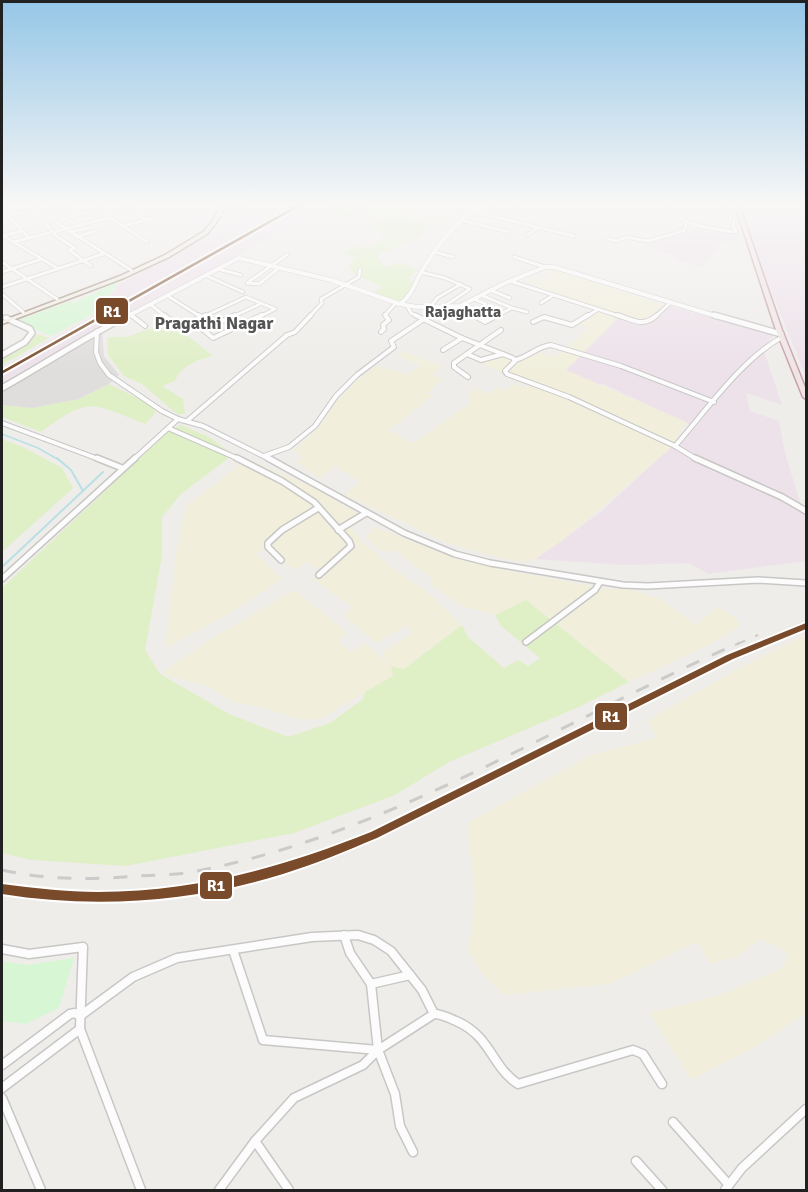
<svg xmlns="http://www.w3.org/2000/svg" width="808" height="1192" font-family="Signika,sans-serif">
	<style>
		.industrial { fill: #ede1ea }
		.farmland { fill: #f1efdc }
		.grass { fill: #dfefc6 }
		.forest { fill: #cce0bd }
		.park { fill: #d6f6d4 }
		.parking { fill: #dfdedd }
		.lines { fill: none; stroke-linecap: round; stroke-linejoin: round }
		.stream-far1 { stroke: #bae0e5; stroke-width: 1.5 }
		.stream { stroke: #bae0e5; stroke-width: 2 }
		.minor-far3-casing { stroke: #c8c7c6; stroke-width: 4.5 }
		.minor-far2-casing { stroke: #c8c7c6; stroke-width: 6 }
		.minor-far1-casing { stroke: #c8c7c6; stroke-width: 8 }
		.minor-casing { stroke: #c8c7c6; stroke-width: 11 }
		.tertiary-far1-casing { stroke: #c8c7c6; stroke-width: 5 }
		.tertiary-casing { stroke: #c8c7c6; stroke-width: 8 }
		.primary-casing { stroke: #a69885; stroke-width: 3 }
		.trunk-casing { stroke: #c79eae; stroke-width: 3 }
		.minor-far3 { stroke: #fdfcfc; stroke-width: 3 }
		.minor-far2 { stroke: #fdfcfc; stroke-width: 4 }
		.minor-far1 { stroke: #fdfcfc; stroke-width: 5 }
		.minor { stroke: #fdfcfc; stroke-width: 8 }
		.tertiary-far1 { stroke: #fdfcfc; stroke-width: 4 }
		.tertiary { stroke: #fdfcfc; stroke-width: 5 }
		.primary { fill: #f2ece6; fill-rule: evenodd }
		.trunk { fill: #efe6e4; fill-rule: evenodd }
		.rail-far3 { stroke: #cbcbcb; stroke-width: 1.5; stroke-dasharray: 7 7; stroke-linecap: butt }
		.rail-far2 { stroke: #cbcbcb; stroke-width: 2; stroke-dasharray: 11 11; stroke-linecap: butt }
		.rail-far1 { stroke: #cbcbcb; stroke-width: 3; stroke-dasharray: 14 14; stroke-linecap: butt }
		.rail { stroke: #cbcbcb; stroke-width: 4; stroke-dasharray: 19 19; stroke-linecap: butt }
		.rail-1-casing { stroke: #fff; stroke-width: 4 }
		.rail-1 { fill: #7a4b2a; fill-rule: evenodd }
		.labels { text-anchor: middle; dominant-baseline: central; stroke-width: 5; stroke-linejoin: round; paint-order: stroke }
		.far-quarter-label { font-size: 16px; font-weight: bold; fill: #545454; stroke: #fff }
		.far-district-label { font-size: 18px; font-weight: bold; fill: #545454; stroke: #fff }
		.line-badge { stroke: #fff; stroke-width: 2 }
		.badge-label { font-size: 16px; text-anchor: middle; font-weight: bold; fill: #fff }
	</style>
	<rect width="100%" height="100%" fill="#efedea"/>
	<g class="industrial">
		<polygon points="139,205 214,205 199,226"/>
		<polygon points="251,205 328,205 174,291 102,325 2,383 2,368 102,311 118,285 208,236"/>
		<polygon points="753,205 806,205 806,377 750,238 720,243 721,245 701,267 678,261 680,259 646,246 685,222 702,223 742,232 735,211 754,215"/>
		<polygon points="664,305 775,334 763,348 782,405 746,393 750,411 779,421 785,453 802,509 806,511 806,561 708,574 689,563 625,565 536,559 602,511 693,426 601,383 600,386 566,370 620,316 642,323"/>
	</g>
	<g class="farmland">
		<polygon points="389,205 465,205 451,212 458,218 451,217 442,223 415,221 408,218 415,215 386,208"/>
		<polygon points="551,269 664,305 642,323 620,316 566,370 686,422 671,448 562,541 529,562 508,560 447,543 345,495 360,482 335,466 319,478 297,462 302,457 294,451 323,423 336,402 357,380 377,366 407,375 420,365 397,356 402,351 443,366 432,374 442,380 427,393 433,396 389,430 413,443 472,402 467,397 476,388 489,394 498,387 505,390 516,384 523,388 530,385 478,362 492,351 523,360 539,353 555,357 590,328 576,323 594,307 525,282 536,276 546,279 554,276 545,272"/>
		<polygon points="247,459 311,486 360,515 350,527 361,541 395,570 425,590 462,625 403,669 320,719 300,720 265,708 232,702 210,687 160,674 211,639 294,590 342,628 347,634 339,642 351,652 365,643 389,664 382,653 412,633 406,626 376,643 344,616 352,607 313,579 320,570 307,562 294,570 269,549 255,553 282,579 233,612 165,648 177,549 186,506"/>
		<polygon points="375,527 457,559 524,574 610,589 632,590 662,600 696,625 718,607 736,618 740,626 705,647 629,682 527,600 495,615 462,606 430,584 432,578 396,551 381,551 366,537"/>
		<polygon points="806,634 806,912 803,918 806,923 806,1013 757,1046 691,1080 649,1013 720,995 783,968 788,953 761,939 738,956 710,964 697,942 610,984 504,995 481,972 468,950 475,899 467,823 591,755 656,738 648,720 734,671"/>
	</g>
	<g class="grass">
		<path d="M 370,205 L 389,205 L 387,208 L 416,215 L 409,218 L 427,223 L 424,226 L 430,227 C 415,242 398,246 379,253 L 378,258 L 385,267 L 399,262 L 418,270 L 408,278 L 413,282 L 408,295 L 399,303 L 372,294 L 380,288 L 380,286 L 354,274 L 349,265 L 355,258 L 342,252 L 358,246 L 367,248 L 386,238 L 369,225 L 383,218 L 358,211 Z"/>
		<path d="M 147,329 L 179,329 L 213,356 C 198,360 181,365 175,381 L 162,386 L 183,399 L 185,413 L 178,415 L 142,384 L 124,376 L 108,355 L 107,338 C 113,336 116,337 122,337 C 131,337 139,332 147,329 Z"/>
		<polygon points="37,334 49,338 2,365 2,357"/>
		<path d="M 109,384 L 147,403 L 156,412 L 145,424 C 91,403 90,396 41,432 L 2,417 L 2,405 L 32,408 L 79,399 Z"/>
		<polygon points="181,425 209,437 231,453 226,460 181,494 162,517 162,556 145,650 160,674 229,714 288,737 330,723 363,699 365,692 393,676 391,666 404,669 462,625 468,637 504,668 518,660 528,666 540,658 501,626 495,615 526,600 629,682 579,707 449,762 395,795 294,833 126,866 32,860 2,853 2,588 170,430"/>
		<polygon points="2,439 25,448 62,468 73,488 2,552"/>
	</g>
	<polygon class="forest" points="334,205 370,205 348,217 324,211"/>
	<g class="park">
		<polygon points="115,283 117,284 101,310 51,336 17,321 70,301 73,303"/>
		<polygon points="74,958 59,1008 26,1024 2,1021 2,961 26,965"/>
	</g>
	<polygon class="parking" points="102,330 104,356 119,375 109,384 79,399 32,408 2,405 2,392 43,369"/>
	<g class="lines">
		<polyline class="stream-far1" points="2,434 38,448 59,460"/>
		<g class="stream">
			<polyline points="57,458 71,470 83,491"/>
			<polyline points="2,567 103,472"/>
		</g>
		<defs>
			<g id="minor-far3">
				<polyline points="62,205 72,216"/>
				<polyline points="92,205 147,242"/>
				<polyline points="125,205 145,220"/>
				<polyline points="489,205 530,212"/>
				<path d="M 668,205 C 675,226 714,228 733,232 L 736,231 L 733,226 L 735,215 L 733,207"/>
				<polyline points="3,206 6,205"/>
				<polyline points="35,210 56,205"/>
				<polyline points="98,210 72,216 57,223 131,270"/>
				<polyline points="471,211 574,236"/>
				<polyline points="136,213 147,211"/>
				<polyline points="104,214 129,208"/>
				<polyline points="218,215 231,215 248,205"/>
				<polyline points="8,216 29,238"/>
				<polyline points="2,217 35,210 56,236 75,248 69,250 91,266"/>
				<polyline points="460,220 509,232"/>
				<polyline points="123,226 154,218"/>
				<polyline points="69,232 88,228"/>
				<polyline points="2,235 57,268"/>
				<polyline points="527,235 538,228"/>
				<polyline points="2,236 23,231"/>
				<polyline points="76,237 96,231"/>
				<polyline points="608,239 617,241 626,237 647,241 684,231 687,221"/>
				<polyline points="13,242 109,218"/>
				<polyline points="435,252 453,257"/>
				<polyline points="514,257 545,267"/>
				<polyline points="2,262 57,299"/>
				<polyline points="280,267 259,284 247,283 288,254"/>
				<polyline points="218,269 241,275"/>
				<polyline points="2,272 42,259"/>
				<polyline points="420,272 445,278 470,289 428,317"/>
				<polyline points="207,276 243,292"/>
				<polyline points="510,281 622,317"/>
				<polyline points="2,287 103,254"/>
				<polyline points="490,290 510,298"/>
				<polyline points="2,294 23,312"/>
				<polyline points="481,295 512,308 495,317"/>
				<polyline points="168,296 201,317"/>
				<polyline points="474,299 486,304"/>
				<polyline points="541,303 552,296"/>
				<polyline points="150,304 166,317"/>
				<polyline points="407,306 411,313 419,317"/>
				<polyline points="431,306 437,298 461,284"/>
				<polyline points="456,306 475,317"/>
				<polyline points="512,308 527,312"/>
				<polyline points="129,314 133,317"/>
				<polyline points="203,317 246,297 275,309 259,317"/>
				<polyline points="232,317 260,304"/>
				<polyline points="309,317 322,303 321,299 359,277 360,269"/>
				<polyline points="386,317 385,315 396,303"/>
				<polyline points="586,317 597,310"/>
				<polyline points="655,317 670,303"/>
			</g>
			<g id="minor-far2">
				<polyline points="131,315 145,326"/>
				<polyline points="164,315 172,321"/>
				<polyline points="198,315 201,317"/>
				<polyline points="206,315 193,321 213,338 262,315"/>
				<polyline points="415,315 462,338 513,358 515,361 505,371 507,374 569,397 675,446 698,460"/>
				<polyline points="473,315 485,322 498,315"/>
				<path d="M 617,315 C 634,320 643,328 657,315"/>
				<polyline points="533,322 544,317 572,325 588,315"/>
				<polyline points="203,330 235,315"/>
				<polyline points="97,331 96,352 100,363 109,375 162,411 178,419 203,426 271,460"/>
				<polyline points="381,332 384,329 383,325 389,320 385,315"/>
				<polyline points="443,350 462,338"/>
				<polyline points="467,354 481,360 503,354"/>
				<path d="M 515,360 C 528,357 538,346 551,345 L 621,366 L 714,402"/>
				<polyline points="468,377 454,367 454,363 501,330"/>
				<polyline points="187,421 287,335 295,332 311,315"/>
				<polyline points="2,423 101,460"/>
				<polyline points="168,428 241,460"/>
				<path d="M 675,446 C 706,411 741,360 782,337"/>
				<polyline points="264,456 289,447 315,426 336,396 357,375 394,347 391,341 430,315"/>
				<polyline points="133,460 178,419"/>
			</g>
			<g id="minor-far1">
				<polyline points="97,458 122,468"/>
				<polyline points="237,458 282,481 314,502 349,541 351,546 319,575"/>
				<polyline points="268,458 404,533 455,554 490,563 623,585 648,586 758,580 806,583"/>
				<polyline points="695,458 782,497 806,511"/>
				<polyline points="338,530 366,513"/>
				<polyline points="281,560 268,547 268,543 282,530 318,508"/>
				<polyline points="2,579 135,458"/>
				<polyline points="526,642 595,590 600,582"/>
			</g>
			<g id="minor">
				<polyline points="344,935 350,953 371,984 378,1050 395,1094 400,1126 413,1152"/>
				<polyline points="2,949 29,954 83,947 80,1029 2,1088"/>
				<polyline points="233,950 263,1040 378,1050"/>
				<polyline points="371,984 410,975"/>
				<polyline points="80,1016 133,977 177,958 312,937 358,935 374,940 391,951 422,990 434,1014"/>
				<polyline points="80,1029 141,1190"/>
				<polyline points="2,1065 70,1014 75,1013 80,1016"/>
				<polyline points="2,1098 41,1190"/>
				<polyline points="673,1122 729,1185"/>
				<polyline points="255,1141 289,1190"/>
				<polyline points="636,1161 662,1190"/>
				<path d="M 219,1190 L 255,1141 L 294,1098 L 363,1065 L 378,1050 L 434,1014 C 442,1014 449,1018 456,1021 C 491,1036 491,1066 518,1084 L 633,1050 L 643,1054 L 662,1084"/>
				<polyline points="725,1190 742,1168 806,1109"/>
			</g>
			<g id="tertiary-far1">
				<polyline points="722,205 738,207"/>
				<polyline points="400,304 417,307 460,306 503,284 545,267 554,267 719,317"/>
				<path d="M 126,317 L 239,258 L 331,280 L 400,304 C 413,295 415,281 423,269 C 438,244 456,222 480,205"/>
			</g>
			<g id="tertiary">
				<polyline points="714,315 781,334"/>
				<polyline points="2,355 25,342 32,333 30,329 6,318"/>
				<path d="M 2,388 C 45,364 85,337 129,315"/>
			</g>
			<polygon id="primary" points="222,205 226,205 216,223 207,234 169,257 124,278 2,324 2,321 120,276 165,255 203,232 212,222"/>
			<polygon id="trunk" points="735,205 739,205 782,330 806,390 806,399 803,397 776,330"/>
		</defs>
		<use href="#minor-far3" class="minor-far3-casing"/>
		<use href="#minor-far2" class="minor-far2-casing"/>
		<use href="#minor-far1" class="minor-far1-casing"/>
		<use href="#minor" class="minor-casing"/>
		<use href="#tertiary-far1" class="tertiary-far1-casing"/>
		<use href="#tertiary" class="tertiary-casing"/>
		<use href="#primary" class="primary-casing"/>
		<use href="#trunk" class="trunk-casing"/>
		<use href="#minor-far3" class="minor-far3"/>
		<use href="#minor-far2" class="minor-far2"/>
		<use href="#minor-far1" class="minor-far1"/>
		<use href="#minor" class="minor"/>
		<use href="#tertiary-far1" class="tertiary-far1"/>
		<use href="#tertiary" class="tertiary"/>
		<use href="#primary" class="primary"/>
		<use href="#trunk" class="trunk"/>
		<polyline class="rail-far3" points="2,373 300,205"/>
		<g class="rail-far2">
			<polyline points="735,645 758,635"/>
			<polyline points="759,645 806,626"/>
		</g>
		<g class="rail-far1">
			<path d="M 2,870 C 47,880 92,880 137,876 C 155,875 174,875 192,872 C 389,835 557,723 739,643"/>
			<polyline points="224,884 283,869 374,835 730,657 763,643"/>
		</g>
		<path class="rail" d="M 2,889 C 82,899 152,898 232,883"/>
		<defs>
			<g id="rail-1">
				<polygon points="297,205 302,205 2,374 2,371"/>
				<path d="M 806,623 L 806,629 L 733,659 L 377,838 C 346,851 315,864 283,874 C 192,902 96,909 2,894 L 2,884 C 34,888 66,892 98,892 C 195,892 281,868 371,832 L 727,655 Z"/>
			</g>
		</defs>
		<use href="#rail-1" class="rail-1-casing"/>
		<use href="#rail-1" class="rail-1"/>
	</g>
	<linearGradient id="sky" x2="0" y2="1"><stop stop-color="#95c6e7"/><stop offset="0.55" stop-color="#f8f7f6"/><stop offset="1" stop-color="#f8f7f6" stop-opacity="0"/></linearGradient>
	<rect width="808" height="372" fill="url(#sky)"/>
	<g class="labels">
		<g class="far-quarter-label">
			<text x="463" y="312">Rajaghatta</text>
		</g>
		<g class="far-district-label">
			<text x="214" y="323">Pragathi Nagar</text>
		</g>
	</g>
	<g class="line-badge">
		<rect x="95" y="297" width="34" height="28" rx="6" fill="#7a4b2a"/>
		<rect x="594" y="702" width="34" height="29" rx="6" fill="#7a4b2a"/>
		<rect x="199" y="871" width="34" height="29" rx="6" fill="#7a4b2a"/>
	</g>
	<g class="badge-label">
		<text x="112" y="317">R1</text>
		<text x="611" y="722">R1</text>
		<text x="216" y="891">R1</text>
	</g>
	<rect width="808" height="1192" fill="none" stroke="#212121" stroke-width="6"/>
</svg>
